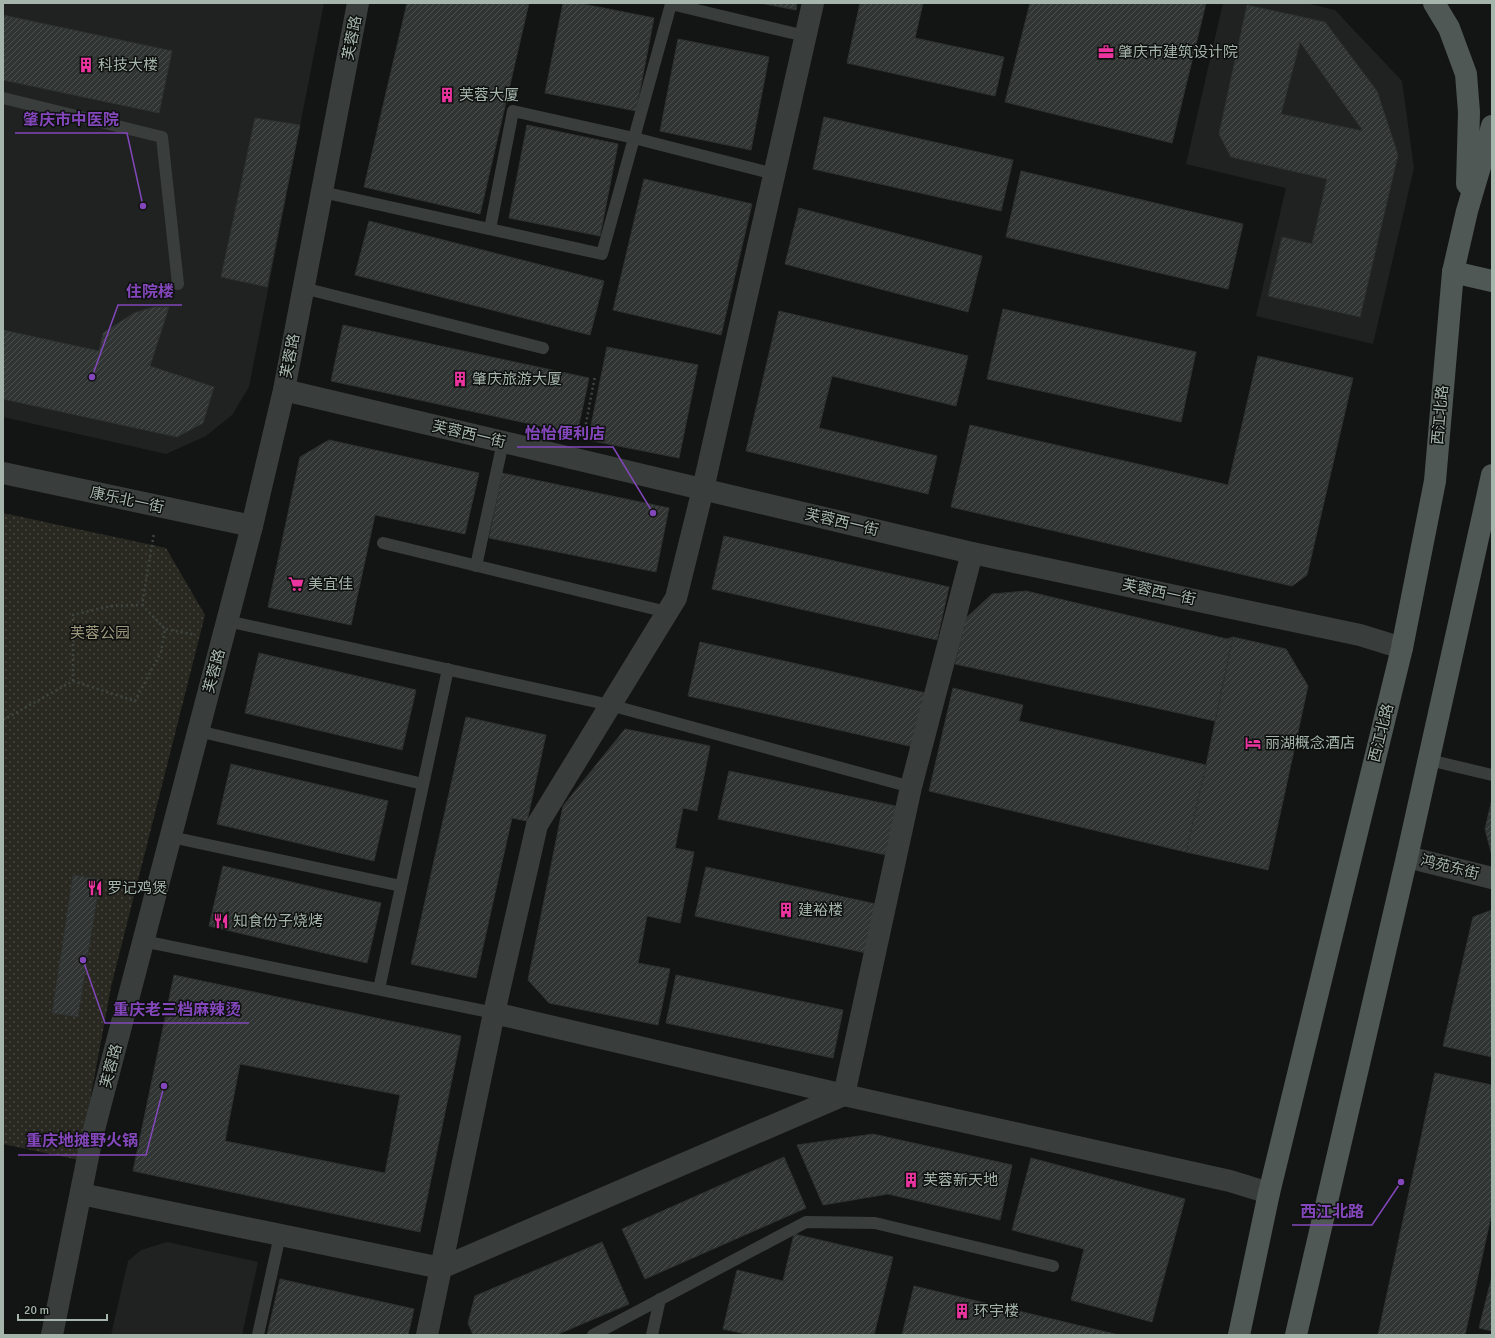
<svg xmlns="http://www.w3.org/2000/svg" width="1495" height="1338" font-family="Signika,'Noto Sans SC',sans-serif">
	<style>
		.built { fill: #1f2221 }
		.park { fill: url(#park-dots) }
		.building { fill: url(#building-hatch); stroke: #2d3130; fill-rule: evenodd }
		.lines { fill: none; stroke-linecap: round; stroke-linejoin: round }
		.path { stroke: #3e4541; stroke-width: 2.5; stroke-dasharray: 2 3; stroke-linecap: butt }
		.service { stroke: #393e3c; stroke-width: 12 }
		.minor { stroke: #393e3c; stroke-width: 22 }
		.primary { stroke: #505855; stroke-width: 22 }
		.labels { text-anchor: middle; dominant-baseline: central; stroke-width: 3; stroke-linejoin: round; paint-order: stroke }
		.street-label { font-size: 15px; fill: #a5b5ac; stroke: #0e100f }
		.poi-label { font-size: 15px; fill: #a5b5ac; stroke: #0e100f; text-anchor: start }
		.park-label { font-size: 15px; fill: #9f997d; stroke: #0e100f }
		.leader { fill: none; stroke: #8347bb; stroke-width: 1.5 }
		.callout-dot { fill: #8347bb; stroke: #0e100f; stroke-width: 1.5 }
		.callout-label { font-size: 16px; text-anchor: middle; font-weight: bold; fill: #8347bb; stroke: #0e100f; stroke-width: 3; stroke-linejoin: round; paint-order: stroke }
	</style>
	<defs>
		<pattern id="park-dots" width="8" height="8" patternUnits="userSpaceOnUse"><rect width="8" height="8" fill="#292921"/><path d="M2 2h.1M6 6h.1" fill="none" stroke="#45463f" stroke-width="1.8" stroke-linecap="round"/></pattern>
		<pattern id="building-hatch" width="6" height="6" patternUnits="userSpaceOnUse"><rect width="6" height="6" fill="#303433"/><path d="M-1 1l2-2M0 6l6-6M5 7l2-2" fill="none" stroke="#4b4f4e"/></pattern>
	</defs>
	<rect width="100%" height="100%" fill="#131514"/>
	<g class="built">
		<polygon points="3,3 324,3 249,387 232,415 206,436 166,454 3,417"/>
		<polygon points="1223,3 1306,3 1335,10 1402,81 1414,168 1373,344 1256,316 1286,188 1186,164"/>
		<polygon points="167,1242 258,1262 242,1335 111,1335 128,1261 141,1250"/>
	</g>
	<polygon class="park" points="3,513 166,548 205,615 111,987 79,1160 3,1144"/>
	<g class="building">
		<polygon points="407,3 529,3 480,214 364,187"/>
		<polygon points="563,3 578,3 654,18 636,111 545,93"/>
		<polygon points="760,3 797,3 796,10"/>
		<polygon points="860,3 923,3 915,38 1004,57 995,96 847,63"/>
		<polygon points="1030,3 1206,3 1172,143 1005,102"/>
		<path d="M 1247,5 L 1325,22 L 1377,91 L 1398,155 L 1360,317 L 1268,296 L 1282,237 L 1312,244 L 1327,179 L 1231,157 L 1219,134 ZM 1300,42 L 1363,131 L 1281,114 Z"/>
		<polygon points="3,15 172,51 159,113 3,80"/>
		<polygon points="678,39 769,57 751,150 660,131"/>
		<polygon points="824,117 1013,160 1001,211 813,169"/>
		<polygon points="255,118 300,125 267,287 221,277"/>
		<polygon points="527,125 618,144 600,236 509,218"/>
		<polygon points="1021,171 1243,224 1228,289 1006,237"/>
		<polygon points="644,179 752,204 721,335 613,310"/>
		<polygon points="799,208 982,256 968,312 785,264"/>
		<polygon points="369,221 604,281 590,335 355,275"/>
		<polygon points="154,307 169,307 150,366 214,387 203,423 177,437 3,399 3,330 99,351 103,333 134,313"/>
		<polygon points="1003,309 1196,352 1181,422 987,379"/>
		<polygon points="779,311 968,356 956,406 832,376 819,428 937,456 928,494 746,451"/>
		<polygon points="343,325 589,378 577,434 331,381"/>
		<polygon points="607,347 698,365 679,458 588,440"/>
		<polygon points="1258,356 1353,378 1307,575 1292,586 951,507 970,425 1228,485"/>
		<polygon points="329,440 479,473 465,534 375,515 351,625 268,607 300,457"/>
		<polygon points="502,473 669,508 656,572 489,538"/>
		<polygon points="724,536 949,587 937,640 712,589"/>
		<polygon points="1026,591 1227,639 1233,637 1215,721 955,664 965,619 992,594"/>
		<polygon points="1233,637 1286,649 1308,686 1268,870 1186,852 1206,765"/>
		<polygon points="700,642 926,693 914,747 688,696"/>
		<polygon points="259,653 416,690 402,750 245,713"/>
		<polygon points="953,688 1023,705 1019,721 1206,765 1186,852 929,791"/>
		<polygon points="466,717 546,735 527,821 512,818 476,978 411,964"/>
		<polygon points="625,729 710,746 697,811 683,808 675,848 694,852 680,923 647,916 638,963 670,969 658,1025 549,1003 528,980 563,806"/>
		<polygon points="231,764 388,801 374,861 217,824"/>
		<polygon points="729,771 896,806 886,855 718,819"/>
		<polygon points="1492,799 1492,856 1485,829"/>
		<polygon points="223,866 381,903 367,963 209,926"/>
		<polygon points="706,867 876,904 866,953 695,916"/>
		<polygon points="73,875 100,879 78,1017 52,1013"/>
		<polygon points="1492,910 1492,1057 1443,1046 1473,917"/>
		<path d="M 174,975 L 461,1036 L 420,1232 L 133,1171 ZM 240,1064 L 400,1095 L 385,1173 L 225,1141 Z"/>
		<polygon points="676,975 843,1010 833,1058 666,1023"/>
		<polygon points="1435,1073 1492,1085 1492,1212 1465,1335 1378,1335"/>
		<polygon points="873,1134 1012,1165 1000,1220 888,1194 823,1205 797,1145"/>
		<polygon points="784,1157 806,1208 645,1279 622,1229"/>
		<polygon points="1031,1158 1185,1199 1152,1322 1071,1300 1084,1249 1012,1230"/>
		<polygon points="794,1234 893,1257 874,1335 750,1335 723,1329 737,1270 783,1281"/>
		<polygon points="602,1242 629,1304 556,1335 473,1335 468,1323 475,1296"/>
		<polygon points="1492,1276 1492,1331 1479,1328"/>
		<polygon points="280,1279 414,1309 408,1335 267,1335"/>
		<polygon points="914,1286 1119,1335 902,1335"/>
	</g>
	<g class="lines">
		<g class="path">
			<polyline points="584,434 595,376"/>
			<polyline points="142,605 165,629"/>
			<polyline points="73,681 73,615 111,606 142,605 154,533"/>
			<polyline points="3,720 73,681 135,701 161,652 165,629 196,635"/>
		</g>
		<g class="service">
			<polyline points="3,98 162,137 178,284"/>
			<polyline points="322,192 602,254 671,4 805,36"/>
			<polyline points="490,229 513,111 634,138 774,174"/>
			<polyline points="303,288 543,348"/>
			<polyline points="383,543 667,612"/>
			<polyline points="476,566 503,442"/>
			<polyline points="227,621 610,705 911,787"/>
			<polyline points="198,731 423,784"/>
			<polyline points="1429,760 1492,775"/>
			<polyline points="171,837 401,886"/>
			<polyline points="143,941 494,1013"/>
			<polyline points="379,989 448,669"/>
			<polyline points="258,1335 280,1235"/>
			<polyline points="593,1335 806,1222 875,1223 1053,1266"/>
			<polyline points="652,1335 660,1299"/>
		</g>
		<g class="minor">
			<polyline points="284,390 972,553 1360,635 1402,648"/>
			<polyline points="3,473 252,526"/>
			<polyline points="1407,857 1492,878"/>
			<polyline points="494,1013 844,1095 1230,1181 1269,1193"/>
			<polyline points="81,1194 441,1268 844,1095 911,787 972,553"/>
			<polyline points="52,1335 92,1137 252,526 284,390 358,3"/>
			<polyline points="427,1335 494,1013 537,825 676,598 703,489 813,3"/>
		</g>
		<g class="primary">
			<polyline points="1434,3 1449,28 1466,74 1469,112 1467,184"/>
			<polyline points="1453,272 1492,281"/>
			<polyline points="1239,1335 1269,1193 1402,648 1435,481 1453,272 1467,211 1492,126"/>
			<polyline points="1296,1335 1407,857 1492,475"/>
		</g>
	</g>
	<defs>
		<symbol id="office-bare" viewBox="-9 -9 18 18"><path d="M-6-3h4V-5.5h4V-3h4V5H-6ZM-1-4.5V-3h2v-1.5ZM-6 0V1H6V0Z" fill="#eb349f" stroke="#0e100f" stroke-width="2.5" paint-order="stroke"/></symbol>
		<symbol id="building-bare" viewBox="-9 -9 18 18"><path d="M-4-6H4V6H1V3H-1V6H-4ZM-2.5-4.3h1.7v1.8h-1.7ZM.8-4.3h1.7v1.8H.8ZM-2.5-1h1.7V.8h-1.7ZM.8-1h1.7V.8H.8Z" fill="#eb349f" stroke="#0e100f" stroke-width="2.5" paint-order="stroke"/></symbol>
		<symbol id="supermarket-bare" viewBox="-9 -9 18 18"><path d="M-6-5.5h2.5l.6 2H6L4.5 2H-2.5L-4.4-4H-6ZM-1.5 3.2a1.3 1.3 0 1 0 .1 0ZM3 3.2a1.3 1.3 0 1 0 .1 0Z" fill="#eb349f" stroke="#0e100f" stroke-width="2.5" paint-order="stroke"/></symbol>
		<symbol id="hotel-bare" viewBox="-9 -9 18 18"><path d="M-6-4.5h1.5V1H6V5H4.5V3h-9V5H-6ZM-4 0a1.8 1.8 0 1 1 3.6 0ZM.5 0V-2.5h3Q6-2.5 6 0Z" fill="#eb349f" stroke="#0e100f" stroke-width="2.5" paint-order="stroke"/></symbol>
		<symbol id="restaurant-bare" viewBox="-9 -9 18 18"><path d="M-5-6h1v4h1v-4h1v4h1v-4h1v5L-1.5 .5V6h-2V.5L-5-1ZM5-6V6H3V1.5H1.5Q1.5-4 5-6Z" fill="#eb349f" stroke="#0e100f" stroke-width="2.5" paint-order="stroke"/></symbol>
	</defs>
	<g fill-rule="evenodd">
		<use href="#office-bare" x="1095" y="41" width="22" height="22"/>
		<use href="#building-bare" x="75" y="54" width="22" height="22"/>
		<use href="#building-bare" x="436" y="84" width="22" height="22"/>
		<use href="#building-bare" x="449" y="368" width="22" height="22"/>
		<use href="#supermarket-bare" x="285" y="573" width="22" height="22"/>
		<use href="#hotel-bare" x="1242" y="732" width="22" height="22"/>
		<use href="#restaurant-bare" x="84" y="877" width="22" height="22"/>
		<use href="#building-bare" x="775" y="899" width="22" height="22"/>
		<use href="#restaurant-bare" x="210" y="910" width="22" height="22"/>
		<use href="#building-bare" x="900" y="1169" width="22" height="22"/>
		<use href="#building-bare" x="951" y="1300" width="22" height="22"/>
	</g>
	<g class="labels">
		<g class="street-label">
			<text transform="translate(352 38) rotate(-79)">芙蓉路</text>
			<text transform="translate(290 356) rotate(-79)">芙蓉路</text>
			<text transform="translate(1440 415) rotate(-85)">西江北路</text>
			<text transform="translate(469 434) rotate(13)">芙蓉西一街</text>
			<text transform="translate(127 500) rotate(12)">康乐北一街</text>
			<text transform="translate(842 522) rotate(13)">芙蓉西一街</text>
			<text transform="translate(1159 592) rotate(12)">芙蓉西一街</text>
			<text transform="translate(214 671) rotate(-75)">芙蓉路</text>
			<text transform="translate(1381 733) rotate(-76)">西江北路</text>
			<text transform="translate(1450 867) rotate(14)">鸿苑东街</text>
			<text transform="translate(111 1066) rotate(-75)">芙蓉路</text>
		</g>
		<g class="poi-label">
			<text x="1118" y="52">肇庆市建筑设计院</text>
			<text x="98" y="65">科技大楼</text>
			<text x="459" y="95">芙蓉大厦</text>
			<text x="472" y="379">肇庆旅游大厦</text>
			<text x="308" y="584">美宜佳</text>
			<text x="1265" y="743">丽湖概念酒店</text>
			<text x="107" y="888">罗记鸡煲</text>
			<text x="798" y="910">建裕楼</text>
			<text x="233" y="921">知食份子烧烤</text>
			<text x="923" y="1180">芙蓉新天地</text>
			<text x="974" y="1311">环宇楼</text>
		</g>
		<g class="park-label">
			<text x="100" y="633">芙蓉公园</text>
		</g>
	</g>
	<path class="leader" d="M143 206L127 133H15M92 377L118 305H182M653 513L613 447H517M83 960L105 1023H249M164 1086L146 1155H18M1401 1182L1372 1225H1292"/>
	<g class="callout-dot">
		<circle cx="143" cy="206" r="4"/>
		<circle cx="92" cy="377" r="4"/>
		<circle cx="653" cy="513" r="4"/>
		<circle cx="83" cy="960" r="4"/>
		<circle cx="164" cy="1086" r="4"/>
		<circle cx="1401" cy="1182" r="4"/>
	</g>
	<g class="callout-label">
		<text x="71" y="125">肇庆市中医院</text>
		<text x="150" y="297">住院楼</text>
		<text x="565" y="439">怡怡便利店</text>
		<text x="177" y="1015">重庆老三档麻辣烫</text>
		<text x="82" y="1146">重庆地摊野火锅</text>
		<text x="1332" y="1217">西江北路</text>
	</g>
	<rect width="1495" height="1338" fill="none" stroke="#a5b5ac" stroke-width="8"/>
	<path d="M18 1314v6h89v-6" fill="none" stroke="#a5b5ac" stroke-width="2"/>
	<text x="24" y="1314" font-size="12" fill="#a5b5ac" stroke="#0e100f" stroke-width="3" paint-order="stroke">20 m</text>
</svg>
